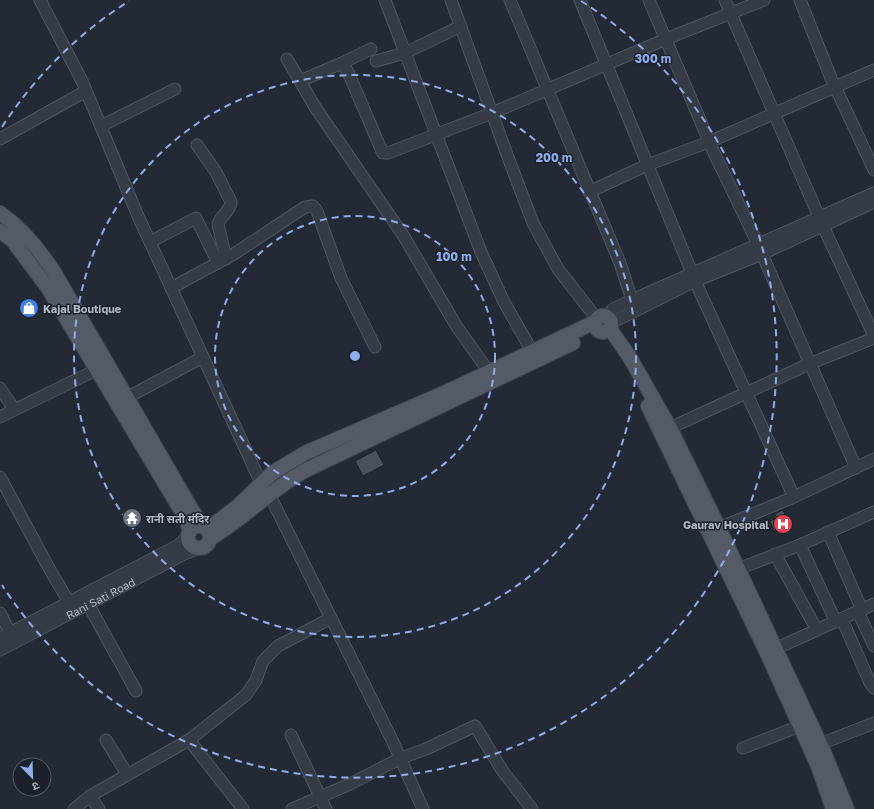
<svg xmlns="http://www.w3.org/2000/svg" width="874" height="809" font-family="'Golos Text','Noto Sans Devanagari',sans-serif">
	<style>
		.building { fill: #49515f; stroke: #1d232d }
		.lines { fill: none; stroke-linecap: round; stroke-linejoin: round }
		.minor-casing { stroke: #515761; stroke-width: 13 }
		.major-casing { stroke: #3f4550; stroke-width: 16 }
		.minor { stroke: #363c46; stroke-width: 11 }
		.major { stroke: #545b66; stroke-width: 14 }
		.ring { fill: none; stroke: #8dadec; stroke-width: 2; stroke-dasharray: 7 5 }
		.labels { text-anchor: middle; dominant-baseline: central; stroke-width: 3; stroke-linejoin: round; paint-order: stroke }
		.poi-label { font-size: 11px; font-weight: bold; fill: #b1b7c3; stroke: #1b212b; text-anchor: start }
		.street-label { font-size: 11px; fill: #b1b7c3; stroke: #1b212b }
		.centre { fill: #8dadec; stroke: #1b212b; stroke-width: 2 }
		.ring-label { font-size: 12px; text-anchor: middle; font-weight: bold; fill: #8dadec; stroke: #1b212b; stroke-width: 3; stroke-linejoin: round; paint-order: stroke }
	</style>
	<rect width="100%" height="100%" fill="#232a36"/>
	<g class="building">
		<polygon points="376,450 384,465 363,476 355,461"/>
		<polygon points="783,510 791,528 783,532 781,527 774,531 770,521 777,518 775,514"/>
	</g>
	<g class="lines">
		<defs>
			<g id="minor">
				<polyline points="40,0 82,81 138,216 261,483 269,494 392,740 423,809"/>
				<polyline points="385,0 481,252 504,302 533,353"/>
				<polyline points="451,0 509,160 533,223 558,269 597,319"/>
				<polyline points="510,0 620,263 632,300"/>
				<polyline points="580,0 692,273"/>
				<polyline points="649,0 714,153 758,244"/>
				<polyline points="725,0 823,226 874,336"/>
				<polyline points="800,0 831,78 874,170"/>
				<polyline points="371,49 342,63 348,72 381,149 383,153 388,153 492,113 666,39 764,0"/>
				<polyline points="287,59 315,107 403,235 457,327 489,372"/>
				<polyline points="376,61 405,53 461,26"/>
				<polyline points="300,81 342,63"/>
				<polyline points="101,126 175,89"/>
				<polyline points="0,139 86,91"/>
				<path d="M 197,145 L 216,172 L 231,202 C 230,212 221,215 218,224 L 226,259"/>
				<polyline points="589,192 647,165 709,142 874,70"/>
				<polyline points="150,242 196,218 218,263"/>
				<polyline points="762,254 856,468"/>
				<polyline points="695,281 794,497"/>
				<polyline points="171,288 234,254 305,207 313,206 317,211 341,278 375,347"/>
				<polyline points="606,317 613,309 632,300 874,193"/>
				<polyline points="611,323 695,281 762,254 874,202"/>
				<polyline points="0,388 14,409"/>
				<polyline points="128,397 203,357"/>
				<polyline points="0,417 96,370"/>
				<polyline points="670,428 809,364 874,338"/>
				<polyline points="0,477 50,570 69,602"/>
				<polyline points="719,528 794,497 874,459"/>
				<polyline points="828,532 862,610"/>
				<polyline points="800,545 836,622"/>
				<polyline points="775,554 817,630"/>
				<polyline points="738,569 800,545 874,512"/>
				<polyline points="88,604 136,691"/>
				<polyline points="858,612 874,646"/>
				<polyline points="0,613 10,633"/>
				<polyline points="842,619 870,683 874,688"/>
				<polyline points="0,638 179,545 188,535"/>
				<polyline points="775,649 874,604"/>
				<path id="s1" d="M 0,650 L 184,554 L 200,548"/>
				<polyline points="291,735 326,809"/>
				<polyline points="106,740 127,774"/>
				<polyline points="189,740 243,809"/>
				<polyline points="820,744 874,723"/>
				<polyline points="743,748 800,726"/>
				<polyline points="90,796 99,809"/>
				<polyline points="74,809 90,796 189,740 246,695 256,680 263,661 278,646 331,618"/>
				<polyline points="292,809 348,785 401,758 426,749 475,726 502,770 532,809"/>
			</g>
			<g id="major">
				<path d="M 0,213 C 23,229 39,249 54,272 L 192,510 L 203,526"/>
				<polyline points="0,231 13,241 48,288 185,517 190,531"/>
				<circle cx="603" cy="324" r="8"/>
				<polyline points="610,329 629,356 670,428 719,528 823,750 847,809"/>
				<polyline points="648,406 768,655 818,766 833,809"/>
				<circle cx="199" cy="537" r="11"/>
				<polyline points="208,529 238,506 272,473 305,453 444,393 595,322"/>
				<path d="M 211,538 C 245,518 271,489 306,470 L 573,343"/>
			</g>
		</defs>
		<use href="#minor" class="minor-casing"/>
		<use href="#major" class="major-casing"/>
		<use href="#minor" class="minor"/>
		<use href="#major" class="major"/>
	</g>
	<g class="ring">
		<circle cx="355" cy="356" r="140"/>
		<circle cx="355" cy="356" r="281"/>
		<path d="M2 127A421 421 0 0 1 129 1M581 1A421 421 0 1 1 2 585"/>
	</g>
	<defs>
		<symbol id="shop-disc" viewBox="-11 -11 22 22"><circle r="9.5" fill="#3f7fe0" stroke="#1b212b"/><path d="M-5-2.5h2.3a2.7 3.5 0 0 1 5.4 0H5L5.5 6h-11ZM-1.5-2.5h3a1.5 2.3 0 0 0-3 0Z" fill="#fff"/></symbol>
		<symbol id="temple-disc" viewBox="-11 -11 22 22"><circle r="9.5" fill="#6b7280" stroke="#1b212b"/><path d="M0-6L5-2H3V0L6.5 2.5H4V6H1.5V3h-3V6H-4V2.5H-6.5L-3 0V-2H-5Z" fill="#fff"/></symbol>
		<symbol id="hospital-disc" viewBox="-11 -11 22 22"><circle r="9.5" fill="#e0444e" stroke="#1b212b"/><path d="M-5-5h3v3.5h4V-5h3V5h-3V1.5h-4V5h-3Z" fill="#fff"/></symbol>
	</defs>
	<g fill-rule="evenodd">
		<use href="#shop-disc" x="18" y="297" width="22" height="22"/>
		<use href="#temple-disc" x="121" y="507" width="22" height="22"/>
		<use href="#hospital-disc" x="772" y="513" width="22" height="22"/>
	</g>
	<g class="labels">
		<g class="poi-label">
			<text x="43" y="308">Kajal Boutique</text>
			<text x="146" y="518">रानी सती मंदिर</text>
			<text x="769" y="524" text-anchor="end">Gaurav Hospital</text>
		</g>
		<g class="street-label">
			<text stroke="none"><textPath href="#s1" startOffset="113">Rani Sati Road</textPath></text>
		</g>
	</g>
	<circle cx="355" cy="356" r="6" class="centre"/>
	<g class="ring-label">
		<text x="653" y="63">300 m</text>
		<text x="554" y="162">200 m</text>
		<text x="454" y="261">100 m</text>
	</g>
	<g transform="translate(32 777) rotate(157)"><circle r="19" fill="#1b212b" stroke="#575d68"/>
	<path d="M0-3L7 15L0 10L-7 15Z" fill="#8dadec"/>
	<text y="-6" font-size="11" font-weight="bold" text-anchor="middle" fill="#b1b7c3">उ</text>
	</g>
</svg>
